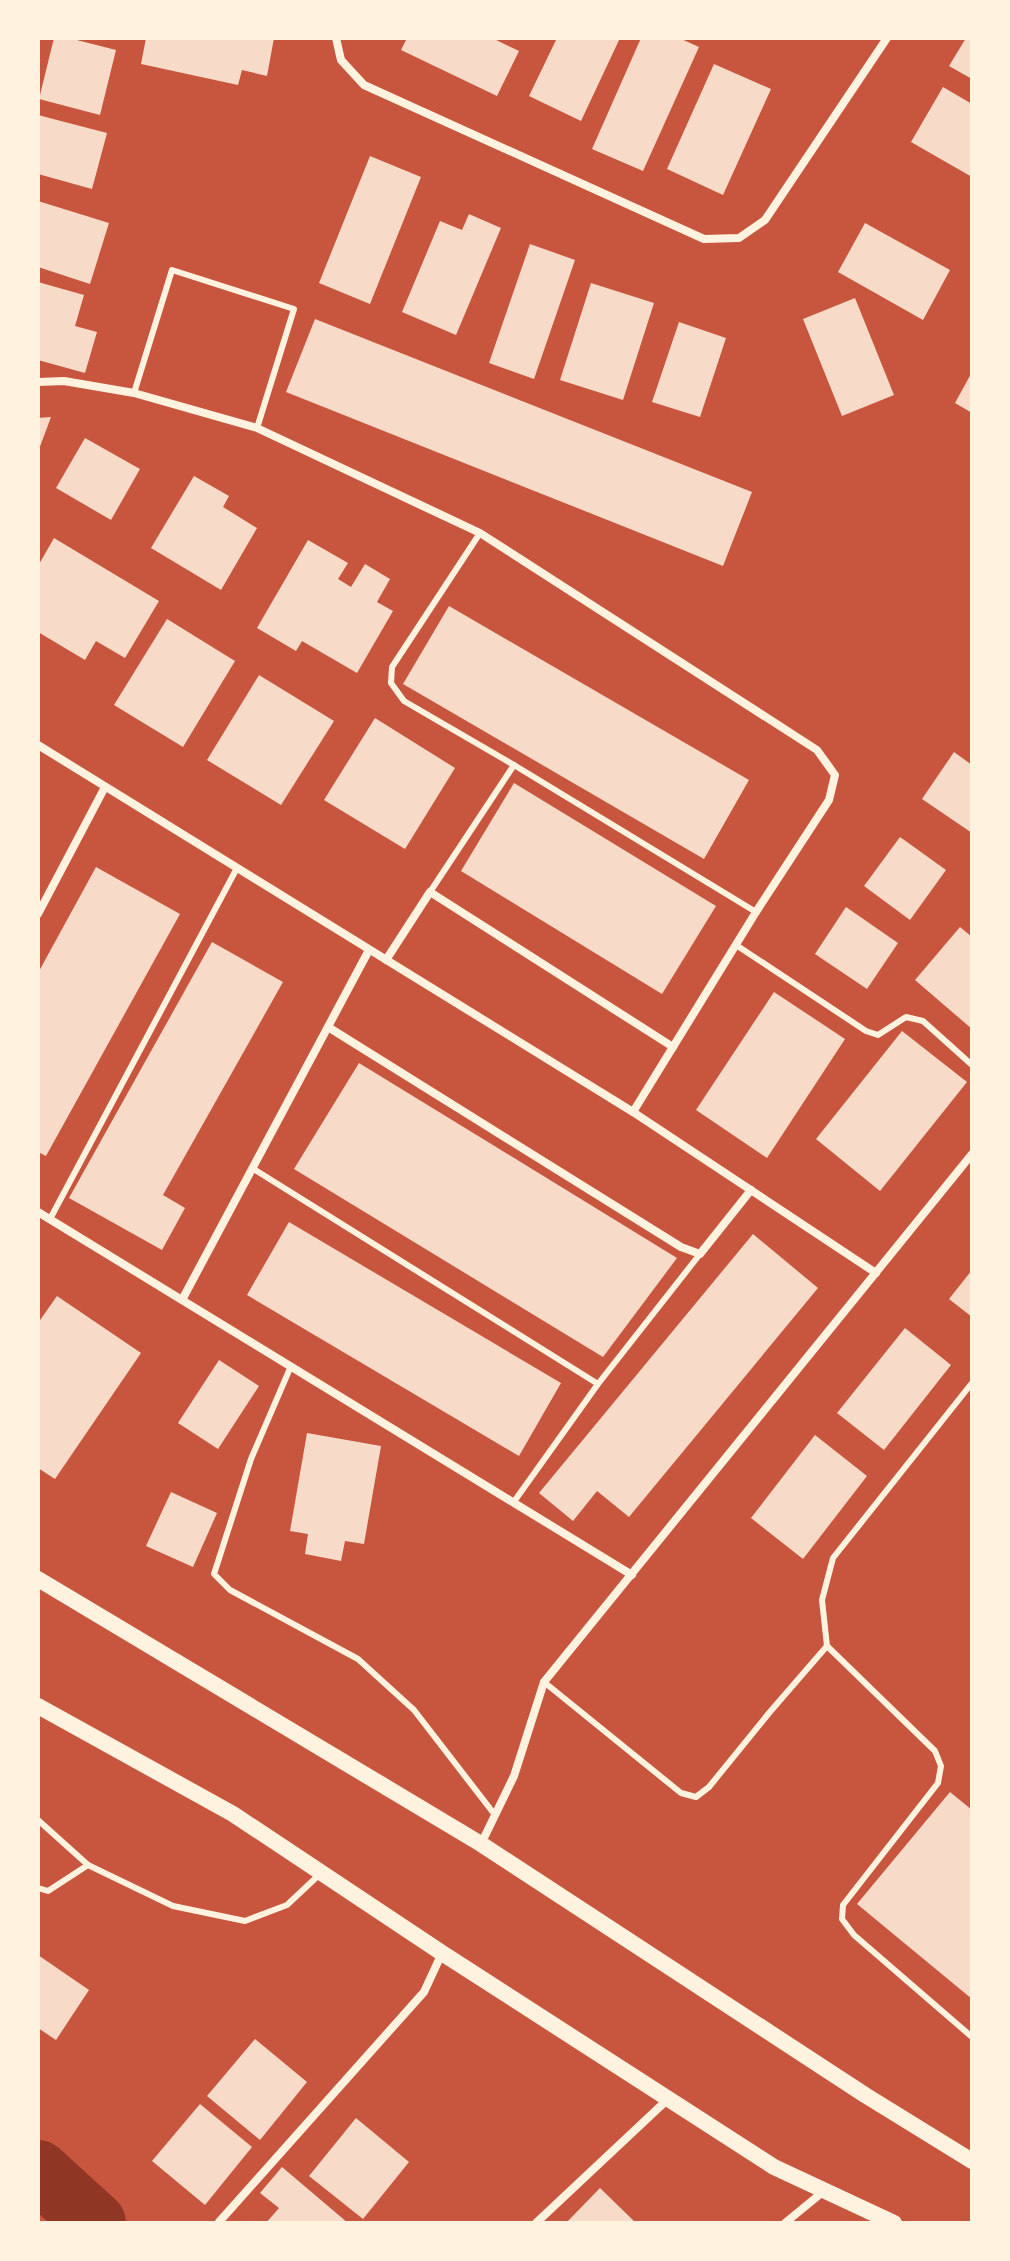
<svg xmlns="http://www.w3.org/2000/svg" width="1010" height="2261" font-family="'Space Grotesk',sans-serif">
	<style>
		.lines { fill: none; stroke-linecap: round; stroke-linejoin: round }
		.river { stroke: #8f3625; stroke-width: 62 }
		.building { fill: #f7dbc8 }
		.service { stroke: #fff3e0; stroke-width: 6 }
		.minor { stroke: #fff3e0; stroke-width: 8 }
		.secondary { stroke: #fff3e0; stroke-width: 16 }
	</style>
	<rect width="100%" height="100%" fill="#c8553d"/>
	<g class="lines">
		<polyline class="river" points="38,2171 95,2223"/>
	</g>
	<g class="building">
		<polygon points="54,38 69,38 116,50 100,115 39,99"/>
		<polygon points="146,38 274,38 267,76 242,70 238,85 141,64"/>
		<polygon points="407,38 492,38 519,51 497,96 401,50"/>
		<polygon points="557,38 620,38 581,121 529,96"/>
		<polygon points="641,38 679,38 699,47 643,171 592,149"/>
		<polygon points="966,38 972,38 972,79 949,66"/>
		<polygon points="714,64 771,89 723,195 667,169"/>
		<polygon points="943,87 972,104 972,177 911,142"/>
		<polygon points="38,115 107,133 92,189 38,174"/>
		<polygon points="370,156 421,177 370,304 319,283"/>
		<polygon points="38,201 109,223 90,284 38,267"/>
		<polygon points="469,214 501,228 456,335 402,312 440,221 462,230"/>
		<polygon points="865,223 950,270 923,320 838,272"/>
		<polygon points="530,244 575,260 534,379 489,363"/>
		<polygon points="38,282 84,295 75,326 97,332 85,373 38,360"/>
		<polygon points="591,283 654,303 623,400 560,380"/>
		<polygon points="855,298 894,395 842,416 803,319"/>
		<polygon points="315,319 752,492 723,566 286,392"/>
		<polygon points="679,322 726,338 700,417 652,402"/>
		<polygon points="972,372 972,413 955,403"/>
		<polygon points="51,417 38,452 38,418"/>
		<polygon points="85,438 140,469 111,520 56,488"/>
		<polygon points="194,476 229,496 223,507 257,528 221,590 151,548"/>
		<polygon points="54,538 159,601 125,658 96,641 85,660 38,632 38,566"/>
		<polygon points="308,540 348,563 338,579 351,587 365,564 390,579 377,602 393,611 357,673 302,641 296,651 257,628"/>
		<polygon points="449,606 749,780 704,859 403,684"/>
		<polygon points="167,619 235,661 183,747 114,705"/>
		<polygon points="259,675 334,721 281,805 207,760"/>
		<polygon points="375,718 455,768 405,849 324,800"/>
		<polygon points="954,752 972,765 972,833 922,799"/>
		<polygon points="514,783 716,906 662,994 461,871"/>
		<polygon points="900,837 946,870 910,920 864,886"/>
		<polygon points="96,867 180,914 46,1156 38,1152 38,973"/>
		<polygon points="846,907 898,943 867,989 815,954"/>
		<polygon points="960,927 972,937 972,1029 915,980"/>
		<polygon points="212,942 283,982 163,1195 185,1208 162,1250 69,1198"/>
		<polygon points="774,992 845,1039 767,1158 696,1110"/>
		<polygon points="902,1031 967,1082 880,1191 816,1139"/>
		<polygon points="359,1063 677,1258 603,1357 294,1169"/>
		<polygon points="289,1222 561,1383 519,1456 247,1295"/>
		<polygon points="753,1234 818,1288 629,1517 597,1491 573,1521 539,1493"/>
		<polygon points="972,1270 972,1317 949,1299"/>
		<polygon points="57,1296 141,1353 55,1479 38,1468 38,1323"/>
		<polygon points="905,1328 951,1365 884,1450 837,1413"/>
		<polygon points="219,1360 259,1386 218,1449 178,1423"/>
		<polygon points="307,1433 381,1446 364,1544 345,1541 341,1561 305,1554 308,1534 290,1531"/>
		<polygon points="815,1435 867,1476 803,1559 751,1518"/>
		<polygon points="171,1492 217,1513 193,1567 146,1546"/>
		<polygon points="950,1792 972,1810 972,1999 857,1904"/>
		<polygon points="38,1955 89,1990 56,2040 38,2028"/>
		<polygon points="255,2039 307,2082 260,2140 207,2096"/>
		<polygon points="200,2104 252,2147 205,2205 152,2161"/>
		<polygon points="356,2118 409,2162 363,2219 309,2176"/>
		<polygon points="282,2167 348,2223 266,2223 279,2208 260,2193"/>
		<polygon points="600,2188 636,2223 566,2223"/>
	</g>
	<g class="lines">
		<g class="service">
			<polyline points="134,393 172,270 294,309 257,428"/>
			<polyline points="514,765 756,912"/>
			<polyline points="430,892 514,765 404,701 391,683 392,667 480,533"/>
			<polyline points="736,945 866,1031 878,1035 906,1017 923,1021 972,1065"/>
			<polyline points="252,1168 598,1384 513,1503"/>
			<polyline points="50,1219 237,868"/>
			<polyline points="291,1366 251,1459 214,1574 230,1590 358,1659 414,1710 495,1815"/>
			<polyline points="972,1383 833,1558 822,1600 827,1646 935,1751 941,1766 938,1783 843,1905 842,1919 854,1935 972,2037"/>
			<polyline points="598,1384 700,1254"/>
			<polyline points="544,1682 681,1793 696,1797 709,1787 769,1713 827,1646"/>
			<polyline points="38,1820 88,1865 173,1906 245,1921 287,1905 321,1873"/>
			<polyline points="38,1888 48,1891 88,1865"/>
		</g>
		<g class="minor">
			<polyline points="336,38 341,60 364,85 704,239 739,238 765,220 887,38"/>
			<polyline points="38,382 64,381 134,393 257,428 480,533 817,750 835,775 829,800 756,912 633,1112"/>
			<polyline points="38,745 633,1112 876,1273"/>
			<polyline points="38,914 105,787"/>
			<polyline points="386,960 430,892 673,1047"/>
			<polyline points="328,1027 681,1247 700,1254 751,1190"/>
			<polyline points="38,1212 632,1575"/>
			<polyline points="182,1300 369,950"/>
			<polyline points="481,1844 514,1776 544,1682 972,1154"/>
			<polyline points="219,2222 424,1992 442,1953"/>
			<polyline points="536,2223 667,2100"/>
			<polyline points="785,2223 824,2191"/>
		</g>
		<g class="secondary">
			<polyline points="38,1579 481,1844 865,2095 972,2161"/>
			<polyline points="38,1706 233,1814 442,1953 774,2167 894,2223"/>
		</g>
	</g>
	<rect width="1010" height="2261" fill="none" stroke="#fff3e0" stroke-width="80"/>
</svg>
